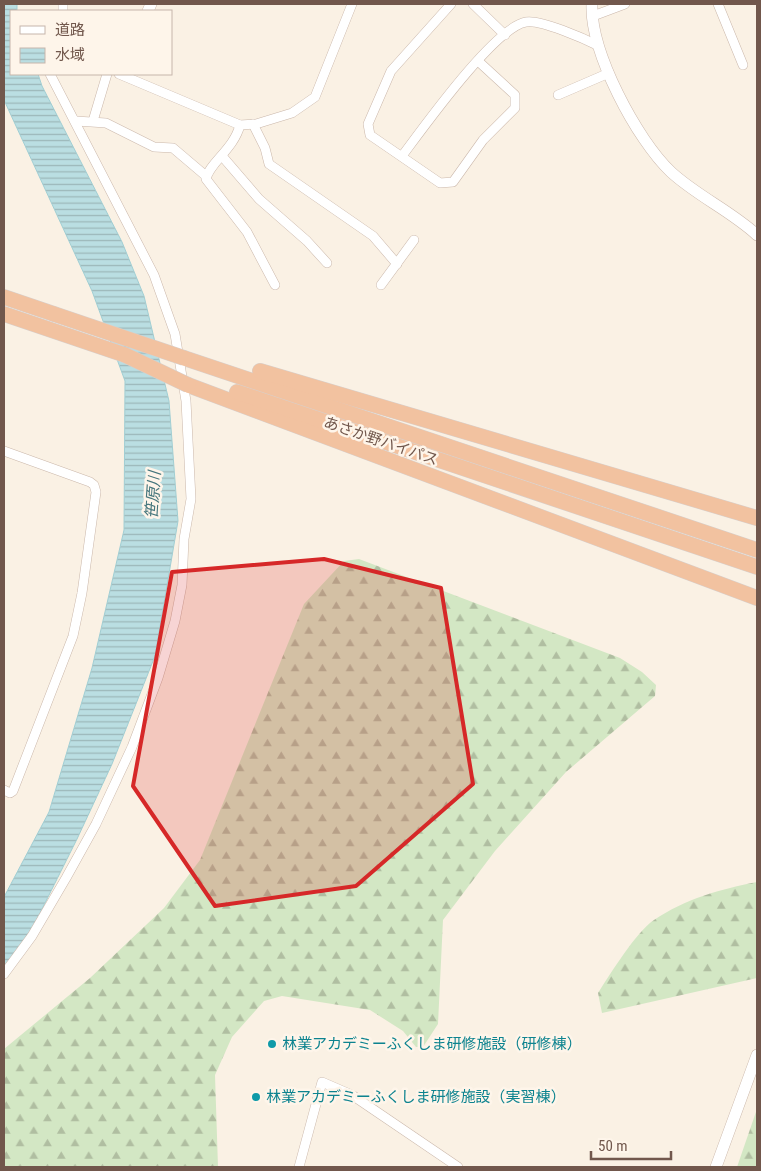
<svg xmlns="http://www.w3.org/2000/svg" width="761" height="1171" font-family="'Roboto Condensed','Noto Sans JP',sans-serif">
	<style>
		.forest { fill: url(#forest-firs) }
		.water { fill: url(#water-rules); stroke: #a1ced3 }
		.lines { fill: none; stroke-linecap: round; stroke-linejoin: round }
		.minor-casing { stroke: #cbb8ab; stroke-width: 10 }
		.tertiary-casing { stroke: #cbb8ab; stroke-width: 12 }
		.trunk-casing { stroke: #d7d0cd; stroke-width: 16 }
		.minor { stroke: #fff; stroke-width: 9 }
		.tertiary { stroke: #fff; stroke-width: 11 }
		.trunk { stroke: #f2c2a0; stroke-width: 15 }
		.trunk-bridge-casing { stroke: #d7d0cd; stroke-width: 16; stroke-linecap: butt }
		.trunk-bridge { stroke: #f2c2a0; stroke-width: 15 }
		.marked { fill: #d62828; fill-opacity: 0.2; stroke: #d62828; stroke-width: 4; stroke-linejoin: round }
		.culture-dot { fill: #0f9aa8; stroke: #fef5ea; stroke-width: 2 }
		.labels { text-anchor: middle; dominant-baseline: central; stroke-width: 5; stroke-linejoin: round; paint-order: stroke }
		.street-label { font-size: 15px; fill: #71574c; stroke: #fef5ea }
		.culture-label { font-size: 15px; fill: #0d838f; stroke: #fef5ea; text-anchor: start }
		.water-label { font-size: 16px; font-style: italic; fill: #44757c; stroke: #fef5ea }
	</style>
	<defs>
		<pattern id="forest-firs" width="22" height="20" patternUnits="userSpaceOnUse" patternTransform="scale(1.25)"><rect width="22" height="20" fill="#d3e7c4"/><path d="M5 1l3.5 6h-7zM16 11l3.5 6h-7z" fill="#b0bea1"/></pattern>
		<pattern id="water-rules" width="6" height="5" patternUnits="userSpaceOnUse" patternTransform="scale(1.25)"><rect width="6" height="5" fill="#badee2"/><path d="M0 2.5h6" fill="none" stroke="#9cb7b9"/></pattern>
	</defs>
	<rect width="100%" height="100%" fill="#faf1e4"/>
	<g class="forest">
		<polygon points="359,559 620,658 642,672 656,685 655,696 566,772 495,851 443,920 438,1024 423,1047 416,1047 403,1031 370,1010 282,996 264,1001 232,1037 215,1075 218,1167 4,1167 4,1049 90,978 164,908 200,860 304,604 344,561"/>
		<path d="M 757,882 L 757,978 L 602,1013 L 598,993 C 611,973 636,932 654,920 C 685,899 721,889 757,882 Z"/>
		<polygon points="757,1109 757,1167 737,1167"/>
	</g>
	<polygon class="water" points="4,4 17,4 17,11 11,11 11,74 38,74 42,86 122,242 144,296 169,401 178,521 155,656 112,764 77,839 32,929 4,969 4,897 49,812 92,668 124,530 125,381 92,291 4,100"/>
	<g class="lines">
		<defs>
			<g id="minor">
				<polyline points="451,4 391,71 368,124 370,135 440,183 453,182 483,140 515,108 515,95 478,61"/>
				<polyline points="473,4 505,35"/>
				<polyline points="718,4 743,65"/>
				<polyline points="63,11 63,4"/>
				<polyline points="593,16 625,4"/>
				<polyline points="119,74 240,125 256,124 292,113 315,97 352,4"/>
				<polyline points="558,95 609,73"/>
				<polyline points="76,121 106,123 154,147 173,148 206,176"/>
				<polyline points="93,121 107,74"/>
				<polyline points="253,124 265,148 269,164 373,236 397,264"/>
				<path d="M 240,125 C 234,149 209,163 206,179 L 247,232 L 275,285"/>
				<polyline points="222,156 259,199 307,241 327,263"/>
				<path d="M 402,156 C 423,128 495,27 526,22 C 540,19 585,39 599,46"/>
				<polyline points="381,285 414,240"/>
				<polyline points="4,451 90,482 94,485 96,492 82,593 73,636 13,791 10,793 4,790"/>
				<polyline points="4,974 32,936 66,878 96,824 132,747 158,678 175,621 182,585 184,539 191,499 186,401 175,334 154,275 50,74"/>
				<polyline points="299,1167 322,1082 352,1095 458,1167"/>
			</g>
			<g id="tertiary">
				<path d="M 592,4 C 590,52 637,140 671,172 C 697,196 731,211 757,235"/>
				<polyline points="148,11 151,4"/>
				<polyline points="716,1167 757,1055"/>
			</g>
			<g id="trunk">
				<polyline points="4,297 54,314"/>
				<polyline points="4,314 125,355"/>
				<polyline points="184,358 757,550"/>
				<polyline points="260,371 757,518"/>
				<polyline points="188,385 757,598"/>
				<polyline points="237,392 757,567"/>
			</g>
		</defs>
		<use href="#minor" class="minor-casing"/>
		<use href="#tertiary" class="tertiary-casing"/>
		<use href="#trunk" class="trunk-casing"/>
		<use href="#minor" class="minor"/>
		<use href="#tertiary" class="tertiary"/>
		<use href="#trunk" class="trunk"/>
		<defs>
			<g id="trunk-bridge">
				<polyline points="54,314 184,358"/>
				<polyline points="125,355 188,385"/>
			</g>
		</defs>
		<use href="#trunk-bridge" class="trunk-bridge-casing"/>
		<use href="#trunk-bridge" class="trunk-bridge"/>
	</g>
	<path class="marked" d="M 324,559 L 441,588 L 473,784 L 356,886 L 215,906 L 133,786 L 172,572 Z"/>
	<g class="culture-dot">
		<circle cx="272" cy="1044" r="5"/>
		<circle cx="256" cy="1097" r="5"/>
	</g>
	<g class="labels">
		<g class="street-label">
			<text transform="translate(381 441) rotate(19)">あさか野バイパス</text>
		</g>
		<g class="culture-label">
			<text x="282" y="1044">林業アカデミーふくしま研修施設（研修棟）</text>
			<text x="266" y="1097">林業アカデミーふくしま研修施設（実習棟）</text>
		</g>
		<g class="water-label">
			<text transform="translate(153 495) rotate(-86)">笹原川</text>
		</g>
	</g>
	<rect width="761" height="1171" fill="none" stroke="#71574c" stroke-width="10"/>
	<rect x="10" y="10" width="162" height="65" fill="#fef5ea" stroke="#c6b6ab"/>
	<rect x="20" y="26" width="25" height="8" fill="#ffffff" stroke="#c6b6ab"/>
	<text x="55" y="35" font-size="15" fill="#71574c">道路</text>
	<rect x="20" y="48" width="25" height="15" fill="url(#water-rules)" stroke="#c6b6ab"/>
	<text x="55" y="60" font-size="15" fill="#71574c">水域</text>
	<path d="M591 1151v8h80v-8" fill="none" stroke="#71574c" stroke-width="2.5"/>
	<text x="598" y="1151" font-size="15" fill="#71574c" stroke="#fef5ea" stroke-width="4" paint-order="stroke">50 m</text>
</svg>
